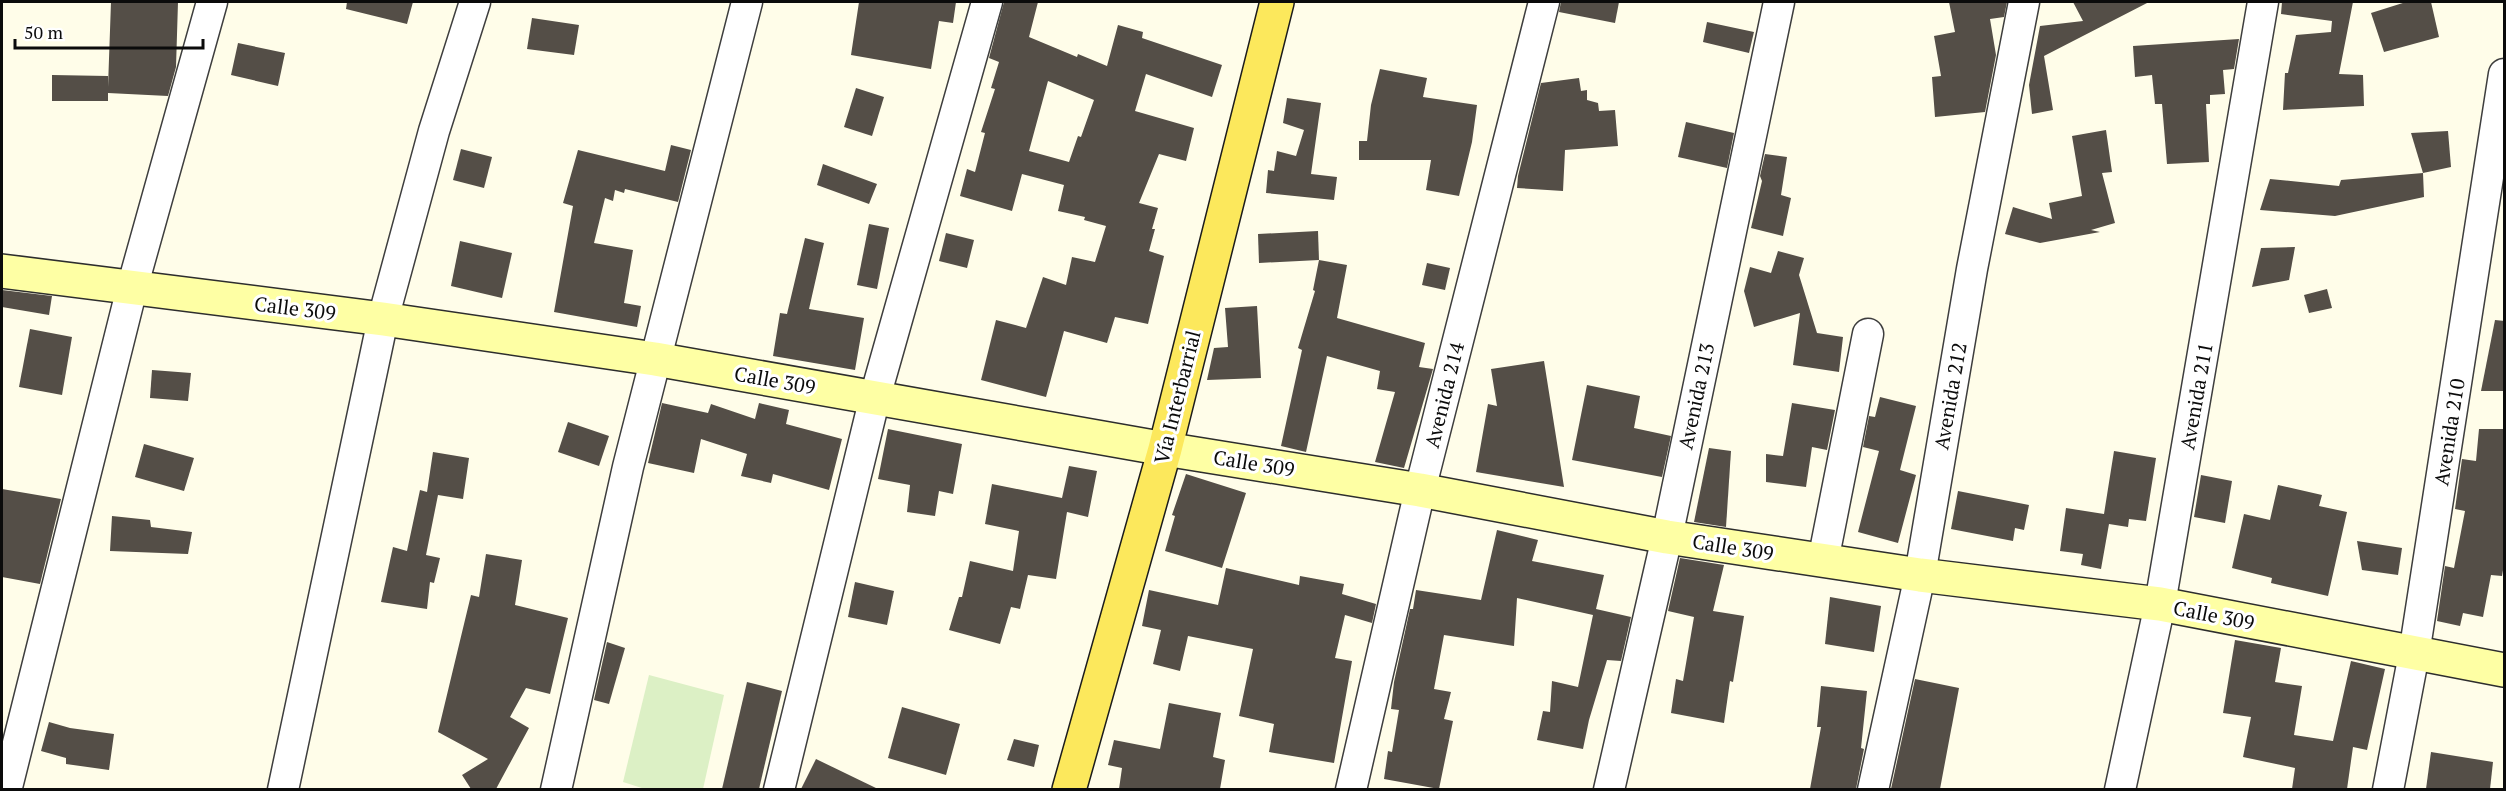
<svg xmlns="http://www.w3.org/2000/svg" width="2506" height="791" font-family="'PT Serif',serif">
	<style>
		.pitch { fill: #dcf0c5 }
		.building { fill: #544e47; fill-rule: evenodd }
		.lines { fill: none; stroke-linecap: round; stroke-linejoin: round }
		.street-casing { stroke: #3e3e3e; stroke-width: 33 }
		.secondary-casing { stroke: #2d2d2d; stroke-width: 36 }
		.primary-casing { stroke: #1c1c1c; stroke-width: 36 }
		.street { stroke: #fff; stroke-width: 30 }
		.secondary { stroke: #feffa4; stroke-width: 33 }
		.primary { stroke: #fce85c; stroke-width: 33 }
		.labels { text-anchor: middle; dominant-baseline: central; stroke-width: 6; stroke-linejoin: round; paint-order: stroke }
		.street-label { font-size: 20px; fill: #0b0b0b; stroke: #fff }
	</style>
	<rect width="100%" height="100%" fill="#fffde9"/>
	<polygon class="pitch" points="649,675 724,695 703,789 645,789 623,782"/>
	<g class="building">
		<polygon points="111,2 178,2 176,67 168,96 108,93 108,101 52,101 52,75 108,76 108,87"/>
		<polygon points="347,2 413,2 407,24 346,9"/>
		<polygon points="859,2 956,2 953,23 939,21 931,69 851,55"/>
		<path d="M 1004,2 L 1038,2 L 1029,37 L 1077,57 L 1078,54 L 1107,66 L 1118,25 L 1143,32 L 1142,38 L 1222,65 L 1212,97 L 1146,74 L 1135,111 L 1194,128 L 1186,161 L 1159,154 L 1139,203 L 1158,208 L 1152,229 L 1155,229 L 1149,251 L 1164,256 L 1148,324 L 1115,317 L 1107,343 L 1064,331 L 1046,397 L 981,380 L 996,320 L 1026,328 L 1043,277 L 1066,285 L 1072,257 L 1095,262 L 1106,226 L 1084,220 L 1085,217 L 1058,211 L 1064,185 L 1022,174 L 1012,211 L 960,196 L 967,169 L 975,172 L 985,133 L 981,132 L 995,89 L 991,88 L 999,62 L 989,58 ZM 1048,81 L 1094,100 L 1081,137 L 1078,136 L 1069,162 L 1029,151 Z"/>
		<polygon points="1561,2 1619,2 1615,23 1559,12"/>
		<polygon points="1949,2 2007,2 2004,17 1990,19 1996,55 1985,112 1935,117 1932,77 1941,76 1934,36 1955,32"/>
		<polygon points="2073,2 2149,2 2044,56 2053,110 2032,114 2029,85 2040,26 2083,21"/>
		<polygon points="2282,2 2353,2 2339,74 2363,75 2364,106 2283,110 2285,73 2288,73 2296,35 2331,32 2332,21 2281,14"/>
		<polygon points="2406,2 2431,2 2439,37 2384,52 2371,13"/>
		<polygon points="532,18 579,25 574,55 527,49"/>
		<polygon points="1707,22 1754,32 1749,53 1703,42"/>
		<polygon points="2239,39 2234,69 2223,70 2225,94 2210,95 2210,104 2206,104 2209,162 2167,164 2162,104 2155,104 2152,75 2135,77 2133,46"/>
		<polygon points="238,43 285,53 278,86 231,75"/>
		<polygon points="1380,69 1427,78 1423,97 1477,105 1472,142 1459,196 1426,190 1431,160 1359,160 1359,141 1367,141 1371,105"/>
		<polygon points="1579,78 1581,91 1587,90 1587,100 1598,103 1599,111 1615,110 1618,146 1565,150 1563,191 1517,188 1518,176 1541,83"/>
		<polygon points="856,88 884,97 872,136 844,127"/>
		<polygon points="1287,98 1321,103 1311,174 1337,177 1334,200 1266,193 1268,170 1274,171 1277,151 1296,156 1304,130 1283,123"/>
		<polygon points="1686,122 1734,133 1727,168 1678,157"/>
		<polygon points="2106,130 2112,172 2102,173 2115,223 2091,230 2100,232 2040,243 2005,234 2013,207 2052,219 2049,203 2082,196 2072,136"/>
		<polygon points="2448,131 2451,167 2423,173 2411,133"/>
		<polygon points="671,145 691,150 678,202 625,189 624,193 615,190 613,201 605,198 594,243 633,250 624,303 641,306 637,327 554,312 573,206 563,203 578,150 665,171"/>
		<polygon points="461,149 492,157 484,188 453,180"/>
		<polygon points="1765,154 1787,157 1781,195 1791,198 1783,236 1751,228 1762,181 1760,176"/>
		<polygon points="823,164 877,184 869,204 817,185"/>
		<polygon points="2423,173 2424,197 2335,216 2260,210 2270,179 2339,186 2341,180"/>
		<polygon points="869,224 889,228 877,289 857,285"/>
		<polygon points="1318,231 1319,260 1259,263 1258,234"/>
		<polygon points="946,233 974,240 967,268 939,261"/>
		<polygon points="805,238 824,243 809,309 864,318 855,370 773,356 780,313 787,314"/>
		<polygon points="460,241 512,253 502,298 451,286"/>
		<polygon points="2295,247 2289,280 2252,287 2261,248"/>
		<polygon points="1778,251 1804,258 1799,275 1817,333 1843,337 1839,372 1793,365 1800,313 1754,327 1744,291 1750,267 1771,273"/>
		<polygon points="1319,260 1347,265 1337,318 1425,343 1419,367 1433,369 1404,468 1375,462 1395,392 1377,389 1380,371 1327,356 1306,452 1281,446 1302,350 1298,348 1315,291 1313,290"/>
		<polygon points="1427,263 1450,268 1445,290 1422,285"/>
		<polygon points="2327,289 2332,308 2309,313 2304,295"/>
		<polygon points="2,290 52,296 49,315 2,307"/>
		<polygon points="1257,306 1261,378 1207,380 1214,348 1228,347 1225,308"/>
		<polygon points="2495,320 2505,321 2505,391 2481,391"/>
		<polygon points="30,329 72,337 62,395 19,387"/>
		<polygon points="1544,361 1564,487 1476,472 1488,404 1497,406 1491,369"/>
		<polygon points="152,370 191,373 188,401 150,398"/>
		<polygon points="1587,385 1640,396 1634,428 1671,436 1662,477 1572,460"/>
		<polygon points="1880,397 1916,406 1900,470 1916,475 1898,543 1858,532 1879,451 1863,447 1869,416 1875,417"/>
		<polygon points="662,403 708,413 711,404 755,419 759,403 789,410 786,424 842,439 829,490 773,474 771,483 741,476 747,454 701,439 694,473 648,463"/>
		<polygon points="1792,403 1835,410 1827,450 1812,447 1806,487 1766,482 1766,454 1783,456"/>
		<polygon points="568,422 609,436 599,466 558,452"/>
		<polygon points="888,429 962,444 953,494 939,491 935,516 907,512 910,485 878,479"/>
		<polygon points="2479,429 2505,429 2505,558 2502,576 2491,575 2483,617 2463,613 2460,626 2437,621 2445,566 2454,568 2465,511 2455,509 2462,459 2476,461"/>
		<polygon points="144,444 194,458 184,491 135,477"/>
		<polygon points="1709,448 1731,451 1726,527 1694,522"/>
		<polygon points="2114,451 2156,458 2146,521 2129,519 2128,527 2109,524 2101,569 2081,565 2083,554 2060,551 2066,508 2104,514"/>
		<polygon points="433,452 469,458 463,499 438,495 426,555 440,558 434,583 430,582 427,609 381,602 393,547 407,551 420,490 427,492"/>
		<polygon points="1069,466 1097,471 1088,517 1067,512 1056,579 1028,575 1020,609 1011,607 1000,644 949,630 959,597 962,597 970,561 1013,571 1019,531 985,524 992,484 1062,498"/>
		<polygon points="1186,474 1246,493 1222,568 1165,551 1175,516 1172,515"/>
		<polygon points="2201,475 2232,481 2225,523 2194,517"/>
		<polygon points="2278,485 2322,495 2319,506 2347,512 2328,596 2271,583 2272,578 2232,568 2244,514 2270,520"/>
		<polygon points="2,489 61,499 40,584 2,577"/>
		<polygon points="1958,491 2029,505 2024,530 2015,528 2013,541 1951,529"/>
		<polygon points="112,516 150,520 151,527 192,532 188,554 110,551"/>
		<polygon points="1497,530 1538,540 1532,561 1604,575 1596,609 1631,617 1621,661 1607,660 1589,720 1583,749 1537,740 1543,711 1550,712 1552,681 1578,687 1593,615 1517,598 1514,646 1444,635 1434,689 1451,692 1444,719 1453,721 1439,789 1384,779 1388,751 1392,752 1399,710 1391,709 1394,682 1410,609 1413,609 1416,590 1481,600"/>
		<polygon points="2357,541 2402,548 2398,575 2362,570"/>
		<polygon points="486,554 522,560 515,605 568,618 550,694 526,688 510,717 529,728 496,789 471,789 462,775 488,759 438,732 471,595 479,597"/>
		<polygon points="1680,558 1724,565 1713,611 1744,616 1733,682 1730,681 1724,723 1671,713 1676,679 1683,681 1694,617 1668,611"/>
		<polygon points="1226,568 1299,585 1300,576 1344,584 1342,594 1376,604 1372,623 1345,615 1335,658 1352,661 1334,763 1269,752 1274,724 1239,716 1253,649 1188,636 1180,671 1153,664 1161,630 1142,626 1149,590 1218,605"/>
		<polygon points="855,582 894,591 887,625 848,617"/>
		<polygon points="1830,597 1881,606 1874,652 1825,644"/>
		<polygon points="2235,640 2281,648 2275,682 2302,686 2294,735 2333,741 2351,661 2385,669 2367,750 2353,747 2347,789 2292,789 2295,768 2243,757 2251,717 2223,713"/>
		<polygon points="607,642 625,648 609,704 594,700"/>
		<polygon points="1915,679 1959,688 1940,789 1891,789"/>
		<polygon points="747,682 782,691 759,789 722,789"/>
		<polygon points="1821,686 1867,691 1861,748 1864,749 1856,789 1810,789 1821,727 1817,727"/>
		<polygon points="1169,703 1221,713 1213,757 1225,760 1220,789 1119,789 1122,768 1108,765 1114,740 1160,749"/>
		<polygon points="902,707 960,724 946,775 888,758"/>
		<polygon points="49,722 70,728 114,734 109,770 66,764 66,758 41,751"/>
		<polygon points="1014,739 1039,745 1034,767 1007,760"/>
		<polygon points="2431,752 2493,762 2490,789 2426,789"/>
		<polygon points="816,759 878,789 801,789"/>
	</g>
	<g class="lines">
		<defs>
			<g id="street">
				<polyline points="1823,561 1868,334"/>
				<polyline points="7,787 132,288 212,2"/>
				<polyline points="283,790 383,319 434,131 475,2"/>
				<polyline points="556,790 628,467 747,2"/>
				<polyline points="779,790 875,397 987,2"/>
				<polyline points="1351,790 1420,490 1544,2"/>
				<polyline points="1609,790 1667,537 1779,2"/>
				<polyline points="1873,790 1920,575 1972,269 2024,2"/>
				<polyline points="2120,790 2160,604 2263,2"/>
				<polyline points="2388,790 2414,654 2504,74"/>
			</g>
			<polyline id="secondary" points="2,271 383,319 655,359 1165,449 1420,490 1667,537 1920,575 2160,604 2504,670"/>
			<polyline id="primary" points="1069,790 1165,449 1277,2"/>
		</defs>
		<use href="#street" class="street-casing"/>
		<use href="#secondary" class="secondary-casing"/>
		<use href="#primary" class="primary-casing"/>
		<use href="#street" class="street"/>
		<use href="#secondary" class="secondary"/>
		<use href="#primary" class="primary"/>
	</g>
	<g class="labels">
		<g class="street-label">
			<text transform="translate(295 308) rotate(7)">Calle 309</text>
			<text transform="translate(775 380) rotate(10)">Calle 309</text>
			<text transform="translate(1444 395) rotate(-76)">Avenida 214</text>
			<text transform="translate(1696 396) rotate(-78)">Avenida 213</text>
			<text transform="translate(1950 396) rotate(-80)">Avenida 212</text>
			<text transform="translate(2196 396) rotate(-80)">Avenida 211</text>
			<text transform="translate(1177 397) rotate(-76)">Vía Interbarrial</text>
			<text transform="translate(2449 432) rotate(-81)">Avenida 210</text>
			<text transform="translate(1254 463) rotate(9)">Calle 309</text>
			<text transform="translate(1733 547) rotate(9)">Calle 309</text>
			<text transform="translate(2214 615) rotate(11)">Calle 309</text>
		</g>
	</g>
	<rect width="2506" height="791" fill="none" stroke="#0b0b0b" stroke-width="6"/>
	<path d="M15 39v9h188v-9" fill="none" stroke="#0b0b0b" stroke-width="3"/>
	<text x="24" y="39" font-size="18" fill="#0b0b0b" stroke="#ffffff" stroke-width="4.5" paint-order="stroke">50 m</text>
</svg>
